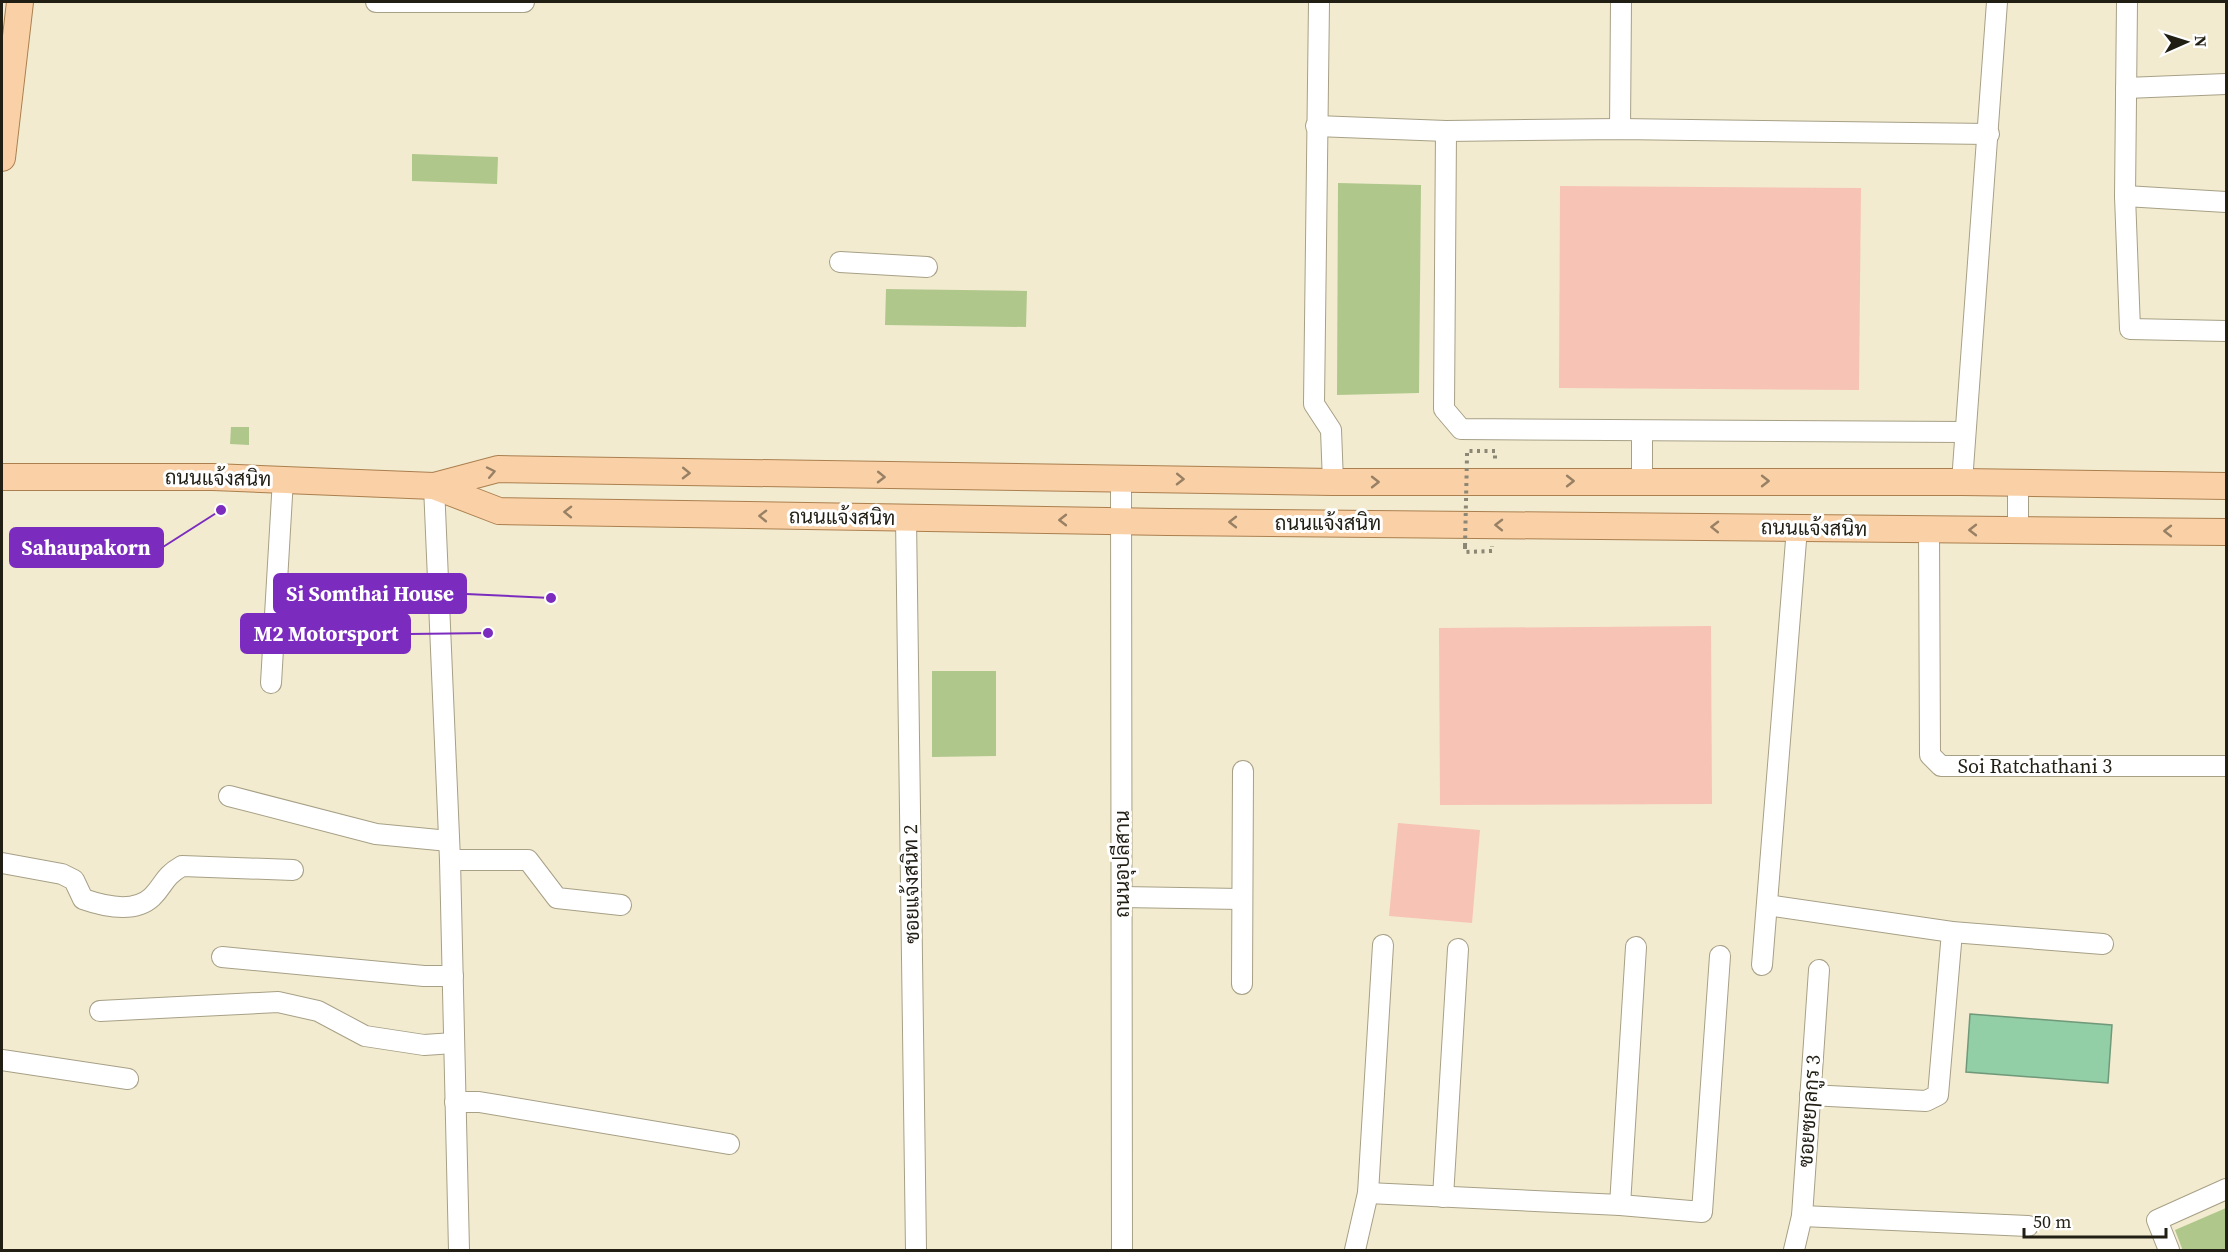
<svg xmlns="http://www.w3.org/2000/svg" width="2228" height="1252" font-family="'Source Serif 4',Sarabun,serif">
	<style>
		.green { fill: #f7c3b4 }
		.water { fill: #92cea6; stroke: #70997a; stroke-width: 1.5 }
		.building { fill: #b0c78b }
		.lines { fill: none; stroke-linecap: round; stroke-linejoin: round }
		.minor-casing { stroke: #a7a086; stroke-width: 22 }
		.major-casing { stroke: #ab7f4e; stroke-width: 28 }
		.path { stroke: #8c8774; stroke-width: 4; stroke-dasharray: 3 4.5; stroke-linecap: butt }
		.minor { stroke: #fff; stroke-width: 20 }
		.major { stroke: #fad1a7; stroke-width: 26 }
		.path-bridge { stroke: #8c8774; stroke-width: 4; stroke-dasharray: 3 4.5; stroke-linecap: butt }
		.oneway { stroke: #988065 }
		.labels { text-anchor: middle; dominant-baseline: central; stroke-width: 6; stroke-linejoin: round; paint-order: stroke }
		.street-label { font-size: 20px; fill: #211e14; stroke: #fff }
		.leader { fill: none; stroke: #7b2cbf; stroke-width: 2 }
		.callout-dot { fill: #7b2cbf; stroke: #fff; stroke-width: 2 }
		.callout { fill: #7b2cbf; stroke: #7b2cbf; stroke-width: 2 }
		.callout-label { font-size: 21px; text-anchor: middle; font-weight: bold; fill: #fff }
	</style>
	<rect width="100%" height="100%" fill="#f2ebd0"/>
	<g class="green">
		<polygon points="1560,186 1861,188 1859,390 1559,388"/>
		<polygon points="1711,626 1712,804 1440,805 1439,628"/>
		<polygon points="1398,823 1480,830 1472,923 1389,916"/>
	</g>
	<polygon class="water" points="1970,1014 2112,1025 2108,1083 1966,1072"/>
	<g class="building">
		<polygon points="412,154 498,157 497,184 412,181"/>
		<polygon points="1338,183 1421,185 1419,393 1337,395"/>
		<polygon points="886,289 1027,291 1026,327 885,325"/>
		<polygon points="231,427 249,427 249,445 230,444"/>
		<polygon points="932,671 996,671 996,756 932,757"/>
		<polygon points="2226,1208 2226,1251 2183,1251 2175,1230"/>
	</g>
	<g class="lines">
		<defs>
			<g id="minor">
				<polyline points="376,2 524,2"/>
				<polyline points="1319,2 1314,404 1331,430 1333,482"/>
				<polyline points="2127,2 2125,196 2130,329 2226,331"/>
				<polyline points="2126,88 2226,84"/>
				<polyline points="1316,126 1446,131 1620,129 1989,134"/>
				<polyline points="1620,129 1621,2"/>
				<polyline points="1446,131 1444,409 1461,429 1964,432"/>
				<polyline points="2125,196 2226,202"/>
				<polyline points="840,262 927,267"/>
				<polyline points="1642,431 1642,481"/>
				<polyline points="1121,477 1122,1250"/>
				<polyline points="1962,482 1997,2"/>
				<polyline points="2018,483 2018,530"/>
				<polyline points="434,486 450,860 459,1250"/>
				<polyline points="906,518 916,1250"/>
				<polyline points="1929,530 1930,755 1941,766 2226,766"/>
				<polyline points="271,683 283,479"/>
				<polyline points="229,796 376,834 449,841"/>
				<polyline points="450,860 528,860 557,898 621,905"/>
				<path d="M 2,863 L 62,874 L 74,880 L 83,899 C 103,906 134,914 152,897 C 165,884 163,877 182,866 L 293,870"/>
				<polyline points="1122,897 1241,899"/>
				<polyline points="1767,905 1952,932 2103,944"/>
				<polyline points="222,957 424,976 453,976"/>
				<polyline points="1762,965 1797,528"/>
				<polyline points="1242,984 1243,771"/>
				<polyline points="100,1011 278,1002 318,1011 365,1036 424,1045 454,1043"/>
				<polyline points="2,1060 128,1079"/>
				<polyline points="1810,1095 1926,1101 1938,1095 1952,932"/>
				<polyline points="455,1102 479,1102 729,1144"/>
				<polyline points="1368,1193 1620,1205 1702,1212 1720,956"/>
				<polyline points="1443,1197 1458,949"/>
				<polyline points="1620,1205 1636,947"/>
				<polyline points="1802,1216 2028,1226"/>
				<polyline points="1355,1250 1368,1193 1383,945"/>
				<polyline points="1794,1250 1802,1216 1819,970"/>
				<polyline points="2169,1250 2157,1220 2226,1189"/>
			</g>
			<g id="major">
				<polyline points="2,158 20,2"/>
				<polyline points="2,477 213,477 434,486 498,469 1333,482 1962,482 2226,486"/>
				<polyline points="434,486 499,511 1168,522 2226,532"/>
			</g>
		</defs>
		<use href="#minor" class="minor-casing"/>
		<use href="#major" class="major-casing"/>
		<g class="path">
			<polyline points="1467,456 1467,451 1495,451 1495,463"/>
			<polyline points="1465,546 1465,552 1492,551 1492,546"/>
		</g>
		<use href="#minor" class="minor"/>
		<use href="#major" class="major"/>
		<polyline class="path-bridge" points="1465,546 1467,456"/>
	</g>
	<defs><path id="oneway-chevron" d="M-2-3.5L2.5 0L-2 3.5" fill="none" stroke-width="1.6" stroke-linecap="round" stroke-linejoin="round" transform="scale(1.5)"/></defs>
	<g class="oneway">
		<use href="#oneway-chevron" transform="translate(491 472) rotate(-12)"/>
		<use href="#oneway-chevron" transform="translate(686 473) rotate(1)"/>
		<use href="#oneway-chevron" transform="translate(881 477) rotate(1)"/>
		<use href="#oneway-chevron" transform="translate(1180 479) rotate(1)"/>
		<use href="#oneway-chevron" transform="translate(1570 481)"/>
		<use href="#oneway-chevron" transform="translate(1765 481)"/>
		<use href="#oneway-chevron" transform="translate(1375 482)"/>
		<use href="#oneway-chevron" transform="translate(568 512) rotate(-179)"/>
		<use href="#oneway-chevron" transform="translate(763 516) rotate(-179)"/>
		<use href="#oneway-chevron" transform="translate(1063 520) rotate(-180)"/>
		<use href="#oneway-chevron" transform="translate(1233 522) rotate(-180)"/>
		<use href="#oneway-chevron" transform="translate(1499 525) rotate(-179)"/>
		<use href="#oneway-chevron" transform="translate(1715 527) rotate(-179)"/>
		<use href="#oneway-chevron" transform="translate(1973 530) rotate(-180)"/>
		<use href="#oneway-chevron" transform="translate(2168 531) rotate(-180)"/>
	</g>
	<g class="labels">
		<g class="street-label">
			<text transform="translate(218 478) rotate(1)">ถนนแจ้งสนิท</text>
			<text transform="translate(842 517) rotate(1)">ถนนแจ้งสนิท</text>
			<text x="1328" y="523">ถนนแจ้งสนิท</text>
			<text transform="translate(1814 528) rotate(1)">ถนนแจ้งสนิท</text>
			<text x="2035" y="766">Soi Ratchathani 3</text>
			<text transform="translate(1122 864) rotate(-90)">ถนนอุปลีสาน</text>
			<text transform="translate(911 884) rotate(-91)">ซอยแจ้งสนิท 2</text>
			<text transform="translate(1809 1111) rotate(-86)">ซอยซยๅลกูร 3</text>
		</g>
	</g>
	<path class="leader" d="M221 510L163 547M551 598L466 594M488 633L410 634"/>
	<g class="callout-dot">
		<circle cx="221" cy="510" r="6"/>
		<circle cx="551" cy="598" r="6"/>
		<circle cx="488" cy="633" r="6"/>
	</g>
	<g class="callout">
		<rect x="10" y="528" width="153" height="39" rx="6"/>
		<rect x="274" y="574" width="192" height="39" rx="6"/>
		<rect x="241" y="614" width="169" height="39" rx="6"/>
	</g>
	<g class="callout-label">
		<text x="86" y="555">Sahaupakorn</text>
		<text x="370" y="601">Si Somthai House</text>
		<text x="326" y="641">M2 Motorsport</text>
	</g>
	<rect width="2228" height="1252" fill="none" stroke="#211e14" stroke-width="6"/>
	<g transform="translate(2186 42) rotate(87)" stroke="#ffffff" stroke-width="4.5" paint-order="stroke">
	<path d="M0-4.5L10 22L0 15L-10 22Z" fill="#211e14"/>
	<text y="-9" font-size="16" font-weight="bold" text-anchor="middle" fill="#211e14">N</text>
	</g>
	<path d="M2024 1228v9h142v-9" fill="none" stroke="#211e14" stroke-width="3"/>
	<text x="2033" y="1228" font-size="18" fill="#211e14" stroke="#ffffff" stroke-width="4.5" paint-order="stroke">50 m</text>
</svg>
